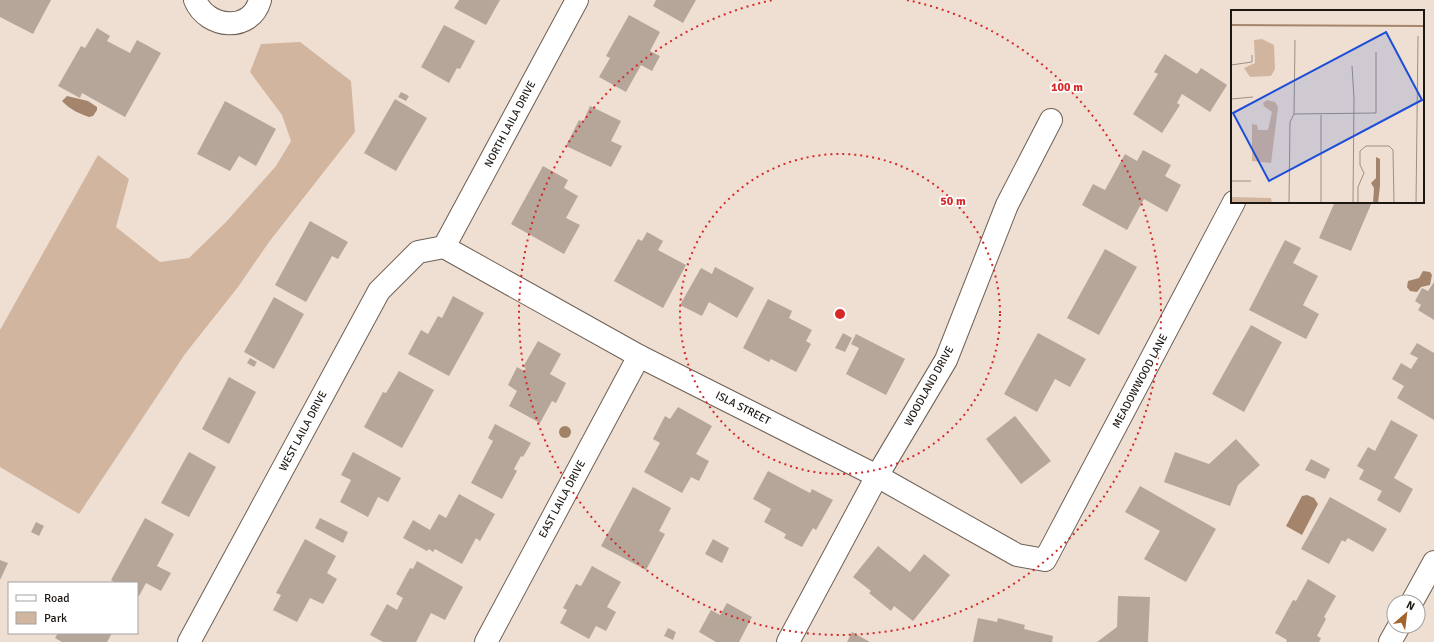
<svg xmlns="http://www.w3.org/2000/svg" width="1434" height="642" font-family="Signika,sans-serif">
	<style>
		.green { fill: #d2b59e }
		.water { fill: #a4856c }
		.building { fill: #b6a69a }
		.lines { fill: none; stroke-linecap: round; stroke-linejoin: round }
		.minor-casing { stroke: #6e6055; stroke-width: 24 }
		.minor { stroke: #fff; stroke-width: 22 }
		.tree { fill: #a18265 }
		.ring { fill: none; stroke: #d62828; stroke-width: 2; stroke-dasharray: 2 4 }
		.labels { text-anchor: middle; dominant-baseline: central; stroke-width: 3.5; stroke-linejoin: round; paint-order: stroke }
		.street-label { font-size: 11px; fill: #1d1712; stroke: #fff }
		.inset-river { fill: none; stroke: #a4856c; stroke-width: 2 }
		.inset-road { fill: none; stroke: #9b8f85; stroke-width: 1 }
		.view { fill: #1d4ed8; fill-opacity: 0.15; stroke: #1d4ed8; stroke-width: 2 }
		.inset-edge { fill: none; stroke: #1d1712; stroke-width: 2 }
		.centre { fill: #d62828; stroke: #fff; stroke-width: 2 }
		.ring-label { font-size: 12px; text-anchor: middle; font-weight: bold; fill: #d62828; stroke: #fff; stroke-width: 3.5; stroke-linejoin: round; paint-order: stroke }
	</style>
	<rect width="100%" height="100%" fill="#efdfd2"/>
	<polygon class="green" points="300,42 351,81 355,132 269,242 238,287 185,354 79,514 0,467 0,330 98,155 129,179 116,227 160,262 189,258 226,222 276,166 291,141 282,115 250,72 261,44"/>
	<g class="water">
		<path d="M 67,96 L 88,101 L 97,107 L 97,110 L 93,116 L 89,117 C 80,114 69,109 62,101 Z"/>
		<polygon points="1423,271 1430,272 1432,275 1430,285 1421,287 1417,292 1410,291 1407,287 1408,281 1419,278"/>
		<polygon points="1307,495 1314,498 1318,504 1302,535 1286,526 1302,496"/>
	</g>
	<g class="building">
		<polygon points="0,0 51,0 33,34 0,17"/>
		<polygon points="459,0 500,0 486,25 454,8"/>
		<polygon points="656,0 696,0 683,23 653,6"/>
		<polygon points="629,15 660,32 650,51 660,56 652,71 641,65 626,92 599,77 610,58 606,56"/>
		<polygon points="444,25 475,41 460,69 457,68 449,83 421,67"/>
		<polygon points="97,28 110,36 107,41 130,53 137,40 161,53 125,117 82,93 80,98 58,86 81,46 85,48"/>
		<polygon points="1165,54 1197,74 1201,68 1227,85 1210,112 1182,94 1177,103 1180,105 1162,133 1133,114 1158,74 1154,72"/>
		<polygon points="401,92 409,96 406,101 398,97"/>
		<polygon points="395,99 427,118 396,171 364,153"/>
		<polygon points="225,101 276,129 256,166 239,156 230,171 197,154"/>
		<polygon points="590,106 621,121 611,141 622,146 611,167 566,146 579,120 583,122"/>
		<polygon points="1143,150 1171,165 1165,176 1181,185 1167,212 1144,199 1127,230 1082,205 1093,184 1105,190 1125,154 1137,161"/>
		<polygon points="543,166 568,180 564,188 578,196 566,218 580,225 564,254 511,224"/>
		<polygon points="1330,202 1372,202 1351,251 1319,238 1334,204"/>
		<polygon points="310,221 348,242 338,259 332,256 306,302 275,285"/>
		<polygon points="647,232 663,241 658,250 686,265 663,308 614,281 638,239 642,241"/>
		<polygon points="1285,240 1301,248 1293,263 1318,276 1303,305 1319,314 1306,339 1249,310"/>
		<polygon points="1105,249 1137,267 1099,335 1067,318"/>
		<polygon points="715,267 754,288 737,318 709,302 702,316 680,305 701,268 712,274"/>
		<polygon points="1434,282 1434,320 1418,310 1421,305 1415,301 1422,288 1428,291"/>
		<polygon points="453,296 484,313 449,376 408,354 421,330 428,334 438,316 442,318"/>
		<polygon points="274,297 304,314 274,369 244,352"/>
		<polygon points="768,299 792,311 789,318 812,330 806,341 811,344 796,372 771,359 769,362 743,348"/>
		<polygon points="1251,325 1282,342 1244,412 1212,394"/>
		<polygon points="843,333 852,338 845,352 835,348"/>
		<polygon points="1038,333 1086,359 1070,387 1055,379 1037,412 1004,394"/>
		<polygon points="856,334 905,359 886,395 846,374 859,348 851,344"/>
		<polygon points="538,341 561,354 550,374 566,383 556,403 552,401 540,423 509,406 517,391 508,385 517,367 524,371 526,368 523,367"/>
		<polygon points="1417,343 1434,353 1434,420 1397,398 1404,386 1392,379 1401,363 1411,369 1418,358 1410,354"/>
		<polygon points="250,358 257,362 254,367 247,363"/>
		<polygon points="399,371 434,390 402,448 364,427 383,392 386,393"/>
		<polygon points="229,377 256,392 229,444 202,429"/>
		<polygon points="678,407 712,426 696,454 709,461 699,481 691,477 682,493 644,472 660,443 653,439 665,416 670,419"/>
		<polygon points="1015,416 1051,461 1021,484 986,439"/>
		<polygon points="1391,420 1418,435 1394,478 1413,489 1400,513 1377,500 1382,491 1359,479 1364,470 1357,466 1368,447 1375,451"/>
		<polygon points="495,424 531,443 523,457 521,456 514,469 517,471 502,499 471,483 493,441 488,438"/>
		<polygon points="1236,439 1260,465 1238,485 1230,506 1164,482 1175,452 1209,464"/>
		<polygon points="189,452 216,467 189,517 161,503"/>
		<polygon points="353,452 401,478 388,502 378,497 368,517 340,502 351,480 341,475"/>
		<polygon points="1311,459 1330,469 1325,479 1305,470"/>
		<polygon points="768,471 810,493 812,489 833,500 816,530 813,528 802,547 784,538 786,534 764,522 771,509 753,499"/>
		<polygon points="1140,486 1216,529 1186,582 1144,559 1160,531 1125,512"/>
		<polygon points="633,487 671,508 659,531 665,534 646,570 601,546"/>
		<polygon points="459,494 495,514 480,541 476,538 462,564 435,549 433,552 429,549 427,551 403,538 413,520 430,530 439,514 446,518"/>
		<polygon points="1330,497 1387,529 1373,552 1348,538 1345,542 1342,540 1329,564 1301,549"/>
		<polygon points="145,518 174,534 157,566 171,573 161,591 146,583 139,596 137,595 137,583 116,583 111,580"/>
		<polygon points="320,518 348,532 343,543 315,528"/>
		<polygon points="36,522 44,526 39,536 31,532"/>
		<polygon points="305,539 336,556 327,573 337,579 323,604 310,598 297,622 273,610 281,595 276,593"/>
		<polygon points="713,539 729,548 722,563 705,554"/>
		<polygon points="878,546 910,572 924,554 950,575 913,621 894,606 891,611 869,593 871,591 853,577"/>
		<polygon points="0,560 8,563 0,580"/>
		<polygon points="417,561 463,587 445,620 431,613 416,642 383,642 370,635 387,604 397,610 403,598 396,594 410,568 413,569"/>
		<polygon points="592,566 621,582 607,607 616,612 606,631 596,626 589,639 560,623 567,610 563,608 576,584 581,586"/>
		<polygon points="1308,579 1336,596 1324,617 1326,619 1317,636 1321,638 1319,642 1286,642 1287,640 1275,633 1293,600 1296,601"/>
		<polygon points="1118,596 1150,597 1148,642 1097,642 1117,627"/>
		<polygon points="727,603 752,617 739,642 716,642 699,632 711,610 720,615"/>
		<polygon points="978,618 997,622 998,618 1025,625 1024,629 1053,636 1052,642 973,642"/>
		<polygon points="668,628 676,632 673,640 664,636"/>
		<polygon points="852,632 870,642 847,642"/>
		<polygon points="58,633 112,633 107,642 62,642 55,638"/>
	</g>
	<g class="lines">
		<defs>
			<g id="minor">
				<path d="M 195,0 C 207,29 251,33 260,0"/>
				<polyline points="444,247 639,356 877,476 1017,555 1045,560 1234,202"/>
				<polyline points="444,247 577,0"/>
				<polyline points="1412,602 1434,562"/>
				<polyline points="189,642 379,291 418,252 444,247"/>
				<polyline points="486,642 639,356"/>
				<polyline points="788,642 877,476 946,360 1007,205 1051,120"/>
				<polyline points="1390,642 1399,626"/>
			</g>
		</defs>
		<use href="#minor" class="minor-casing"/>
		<use href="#minor" class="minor"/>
	</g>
	<circle class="tree" cx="565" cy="432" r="6"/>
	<g class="ring">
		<circle cx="840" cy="314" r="160"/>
		<path d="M907 0A321 321 0 1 1 773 0"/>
	</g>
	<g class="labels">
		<g class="street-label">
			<text transform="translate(510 124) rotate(-62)">NORTH LAILA DRIVE</text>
			<text transform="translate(1140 381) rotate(-62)">MEADOWWOOD LANE</text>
			<text transform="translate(929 386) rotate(-61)">WOODLAND DRIVE</text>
			<text transform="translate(743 408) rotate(27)">ISLA STREET</text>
			<text transform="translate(303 431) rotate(-62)">WEST LAILA DRIVE</text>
			<text transform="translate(562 499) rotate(-62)">EAST LAILA DRIVE</text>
		</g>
	</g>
	<g transform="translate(1231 10)">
		<rect width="193" height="193" fill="#efdfd2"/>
		<path d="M 31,29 L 43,35 L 44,59 L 40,66 L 19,67 L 13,58 L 24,53 L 23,30 ZM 36,90 L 44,92 L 47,97 L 40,153 L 21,151 L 21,114 L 26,115 L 27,120 L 37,120 L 41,102 L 33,96 L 32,93 ZM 0,187 L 40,188 L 41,193 L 0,193 Z" fill="#d2b59e"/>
		<path d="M 145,147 L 149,149 L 149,176 L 147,193 L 142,193 L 143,178 L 140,173 L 145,168 Z" fill="#a4856c"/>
		<path class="inset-river" d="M 0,15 L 193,16"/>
		<path class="inset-road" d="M 0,55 L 21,52 L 21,45M 121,56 L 123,88 L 122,193M 0,89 L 22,87M 63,104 L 145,103 L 145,42M 63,104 L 64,30M 0,171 L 20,171M 58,193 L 59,112 L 63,104M 90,193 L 90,105M 127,193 L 127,177 L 133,163 L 129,155 L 129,141 L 135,136 L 158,136 L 162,140 L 163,193M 185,193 L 187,26"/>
		<path class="view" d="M 155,22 L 191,90 L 38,171 L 2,103 Z"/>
		<rect width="193" height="193" class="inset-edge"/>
	</g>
	<circle cx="840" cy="314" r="6" class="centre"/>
	<g class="ring-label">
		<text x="1067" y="91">100 m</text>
		<text x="953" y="205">50 m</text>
	</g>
	<rect x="8" y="582" width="130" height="52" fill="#ffffff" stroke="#a5a2a0"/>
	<rect x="16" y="595" width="20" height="6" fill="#ffffff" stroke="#a5a2a0"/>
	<text x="44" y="602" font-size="12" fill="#1d1712">Road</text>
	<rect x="16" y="612" width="20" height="12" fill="#d2b59e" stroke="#a5a2a0"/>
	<text x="44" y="622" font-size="12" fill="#1d1712">Park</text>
	<g transform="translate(1406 614) rotate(28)"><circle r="19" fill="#ffffff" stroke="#a5a2a0"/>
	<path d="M0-3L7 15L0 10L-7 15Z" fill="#a3642c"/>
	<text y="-6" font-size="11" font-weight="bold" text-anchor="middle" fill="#1d1712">N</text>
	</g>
</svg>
